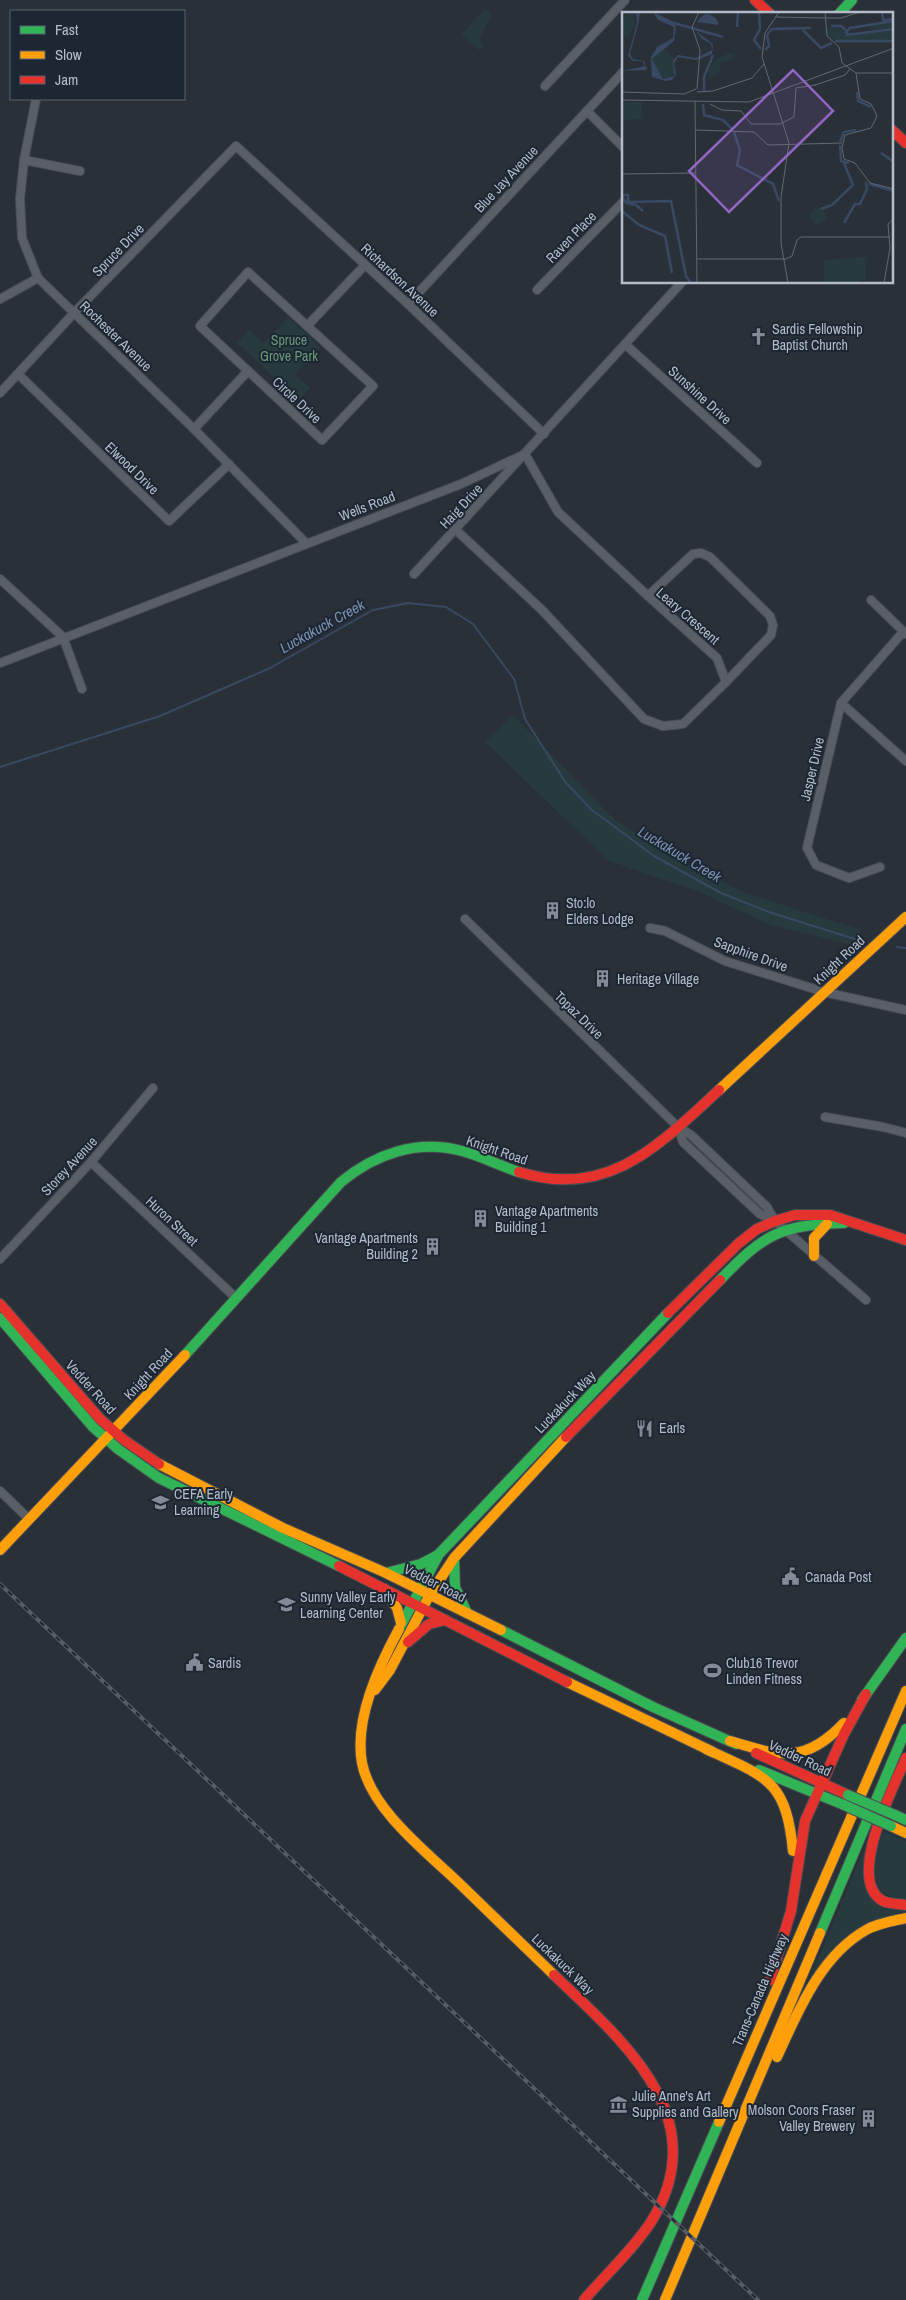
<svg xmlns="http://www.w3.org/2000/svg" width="906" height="2300" font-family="'Archivo Narrow',sans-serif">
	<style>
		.green { fill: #273a3e }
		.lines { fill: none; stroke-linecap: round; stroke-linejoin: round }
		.stream { stroke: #384963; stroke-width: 2 }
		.street-casing { stroke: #484c53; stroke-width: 10 }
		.fast-casing { stroke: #484c53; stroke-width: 12 }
		.slow-casing { stroke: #484c53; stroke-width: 12 }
		.jam-casing { stroke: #484c53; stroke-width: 12 }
		.street { stroke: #5a5e66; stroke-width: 8 }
		.fast { stroke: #30b455; stroke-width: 10 }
		.slow { stroke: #ff9f0a; stroke-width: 10 }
		.jam { stroke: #e5322d; stroke-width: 10 }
		.rail-casing { stroke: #595d64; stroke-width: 4 }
		.rail { stroke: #1d2633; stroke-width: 2; stroke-dasharray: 5.5; stroke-linecap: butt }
		.fast-bridge-casing { stroke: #484c53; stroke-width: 12; stroke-linecap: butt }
		.fast-bridge { stroke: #30b455; stroke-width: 10 }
		.labels { text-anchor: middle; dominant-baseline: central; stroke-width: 4; stroke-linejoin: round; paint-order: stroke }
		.street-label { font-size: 14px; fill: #b4bcc9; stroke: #1d2633 }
		.poi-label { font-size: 14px; fill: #b4bcc9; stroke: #1d2633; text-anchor: start }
		.park-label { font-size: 14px; fill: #6b9a76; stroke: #1d2633 }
		.water-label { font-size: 15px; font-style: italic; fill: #7c92b1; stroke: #1d2633 }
		.inset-river { fill: none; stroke: #384963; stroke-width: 2.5 }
		.inset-road { fill: none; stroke: #616872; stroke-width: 1 }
		.view { fill: #9266c3; fill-opacity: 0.15; stroke: #9266c3; stroke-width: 2.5 }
		.inset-edge { fill: none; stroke: #b4bcc9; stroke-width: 2.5 }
	</style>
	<rect width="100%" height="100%" fill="#2a3038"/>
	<g class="green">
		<polygon points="485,8 492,14 480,38 483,48 479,50 461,35"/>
		<polygon points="288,317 320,347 295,374 310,388 299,400 237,343 249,330 264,343"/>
		<polygon points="513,715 615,820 669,854 743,892 861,930 852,945 770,925 700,892 609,861 485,742"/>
		<path d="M 884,1831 L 906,1841 L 906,1899 C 898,1898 890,1897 883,1892 C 868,1879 876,1846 884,1831 Z"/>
		<polygon points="869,1837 868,1888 906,1910 906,1912 877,1922 805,1990"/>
	</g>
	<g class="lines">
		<g class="stream">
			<polyline points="0,767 160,716 270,668 373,610 408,603 446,607 473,624 514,679 525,719 566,783 592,810 654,856 721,893 769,912 861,941"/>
			<polyline points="897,947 906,948"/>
		</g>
		<defs>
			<g id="street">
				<polyline points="545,86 625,0"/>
				<polyline points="36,99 24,160 20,199 22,238 38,278 194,429 306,543"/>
				<polyline points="587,111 624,148"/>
				<polyline points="24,160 80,171"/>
				<polygon points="248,272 373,386 322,440 200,326"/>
				<polyline points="537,290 624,201"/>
				<polyline points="0,299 38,278"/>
				<polyline points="408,304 624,71"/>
				<polyline points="307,326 365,265"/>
				<polyline points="626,345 757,463"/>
				<polyline points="18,374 169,521 229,464"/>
				<polyline points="0,393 74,313 236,146 408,304 544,434"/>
				<polyline points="194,429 248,371"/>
				<polyline points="456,530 542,610 644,719 663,726 683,724 726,682 717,658 648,596 558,512 525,454"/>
				<polyline points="414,574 682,282"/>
				<polyline points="0,579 63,637 82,689"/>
				<polyline points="648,596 693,554 701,553 710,557 770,616 773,625 771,635 726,682"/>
				<polyline points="871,600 906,634"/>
				<polyline points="0,663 461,484 525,454"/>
				<polyline points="841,703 906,761"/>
				<polyline points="880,867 849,878 816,865 807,848 841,703 903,632"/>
				<polyline points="465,919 678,1127 691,1135 767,1207 775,1221 866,1300"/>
				<polyline points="650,928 665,931 725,961 824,992 906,1010"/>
				<polyline points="825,1117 883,1127 906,1133"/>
				<polyline points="678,1127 683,1142 760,1214 775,1221"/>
				<polyline points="91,1162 236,1298"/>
				<polyline points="0,1259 91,1162 153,1088"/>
				<polyline points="0,1491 29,1519"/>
			</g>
			<g id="fast">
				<polyline points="839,14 852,0"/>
				<path d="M 720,1280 C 764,1234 780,1225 844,1223"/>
				<polyline points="0,1318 93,1427 118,1449 159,1478 339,1566"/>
				<path d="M 185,1355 L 341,1182 C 375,1154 417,1139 462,1151 C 481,1156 500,1166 519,1172"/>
				<polyline points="454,1559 455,1587 467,1613"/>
				<polyline points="386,1573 421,1564 438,1555"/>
				<polyline points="399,1629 439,1554 668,1313"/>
				<polyline points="501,1630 653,1707 736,1744"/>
				<polyline points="862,1700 906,1638"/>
				<polyline points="759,1770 844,1805"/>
				<polyline points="895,1815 906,1820"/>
				<polyline points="820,1933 906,1729"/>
				<polyline points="642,2300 719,2122"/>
			</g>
			<g id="slow">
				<polyline points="719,1090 906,917"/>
				<polyline points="814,1256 814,1238 827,1224"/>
				<polyline points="159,1464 283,1528 386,1573 501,1630"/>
				<polyline points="0,1550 185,1355"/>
				<polyline points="384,1589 397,1608 401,1623"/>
				<path d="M 399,1629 C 379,1666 354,1719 362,1763 C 371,1810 428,1853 461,1885 C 492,1915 523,1945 554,1975"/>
				<polyline points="567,1682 711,1751"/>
				<polyline points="375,1690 390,1670 429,1596 454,1558 566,1437"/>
				<path d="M 730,1741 C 780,1756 804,1765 844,1723"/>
				<path d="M 706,1749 C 766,1777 786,1779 793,1851"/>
				<polyline points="891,1826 906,1833"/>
				<path d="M 777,2057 C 798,2012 820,1956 866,1930 C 878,1923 893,1921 906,1918"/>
				<polyline points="719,2122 906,1691"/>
				<polyline points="665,2300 820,1933"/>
			</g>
			<g id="jam">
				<polyline points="755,0 770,14"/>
				<polyline points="892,130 906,143"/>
				<path d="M 519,1172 C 608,1200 659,1145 719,1090"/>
				<polyline points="0,1304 100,1419 124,1440 159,1464"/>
				<polyline points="668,1313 739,1243 757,1229 775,1221 795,1215 830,1215 906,1240"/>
				<polyline points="566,1437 720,1280"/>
				<polyline points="339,1566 567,1682"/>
				<polyline points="408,1642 429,1624 445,1620"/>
				<polyline points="756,1753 848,1795"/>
				<path d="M 906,1758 C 894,1786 845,1880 883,1901 C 889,1904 900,1904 906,1905"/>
				<path d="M 554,1975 C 623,2041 716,2118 651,2222 C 632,2251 606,2274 584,2300"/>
				<polyline points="770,1980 791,1911 805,1821 844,1734 866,1694"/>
			</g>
		</defs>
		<use href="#street" class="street-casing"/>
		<use href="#fast" class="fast-casing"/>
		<use href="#slow" class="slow-casing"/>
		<use href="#jam" class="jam-casing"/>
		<use href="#street" class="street"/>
		<use href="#fast" class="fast"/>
		<use href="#slow" class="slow"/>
		<use href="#jam" class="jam"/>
		<defs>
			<polyline id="rail" points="0,1584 758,2300"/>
		</defs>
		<use href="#rail" class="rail-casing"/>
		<use href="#rail" class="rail"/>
		<defs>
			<g id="fast-bridge">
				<polyline points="848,1795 895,1815"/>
				<polyline points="844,1805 891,1826"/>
			</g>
		</defs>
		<use href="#fast-bridge" class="fast-bridge-casing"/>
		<use href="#fast-bridge" class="fast-bridge"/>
	</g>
	<defs>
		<symbol id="church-bare" viewBox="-9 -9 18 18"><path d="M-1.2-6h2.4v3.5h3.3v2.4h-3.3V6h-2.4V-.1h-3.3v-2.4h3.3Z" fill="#848b96" stroke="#1d2633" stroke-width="2.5" paint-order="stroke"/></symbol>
		<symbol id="building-bare" viewBox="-9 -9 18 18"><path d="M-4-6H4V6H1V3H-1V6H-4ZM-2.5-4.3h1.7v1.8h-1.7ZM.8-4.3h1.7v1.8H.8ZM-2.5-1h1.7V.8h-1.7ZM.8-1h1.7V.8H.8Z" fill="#848b96" stroke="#1d2633" stroke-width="2.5" paint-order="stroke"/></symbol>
		<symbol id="restaurant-bare" viewBox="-9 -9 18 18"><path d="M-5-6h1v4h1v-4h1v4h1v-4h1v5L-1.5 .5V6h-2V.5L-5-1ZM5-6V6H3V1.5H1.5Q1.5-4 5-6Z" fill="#848b96" stroke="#1d2633" stroke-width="2.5" paint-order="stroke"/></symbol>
		<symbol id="school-bare" viewBox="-9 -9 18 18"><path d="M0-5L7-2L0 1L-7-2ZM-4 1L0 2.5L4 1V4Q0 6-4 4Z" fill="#848b96" stroke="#1d2633" stroke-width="2.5" paint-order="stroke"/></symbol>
		<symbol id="civic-bare" viewBox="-9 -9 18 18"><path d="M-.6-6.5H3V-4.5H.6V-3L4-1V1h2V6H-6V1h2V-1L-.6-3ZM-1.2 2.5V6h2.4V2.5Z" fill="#848b96" stroke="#1d2633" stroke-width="2.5" paint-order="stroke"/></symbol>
		<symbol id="stadium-bare" viewBox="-9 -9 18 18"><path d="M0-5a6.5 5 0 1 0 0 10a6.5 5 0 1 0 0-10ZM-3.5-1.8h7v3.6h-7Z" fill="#848b96" stroke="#1d2633" stroke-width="2.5" paint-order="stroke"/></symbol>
		<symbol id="museum-bare" viewBox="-9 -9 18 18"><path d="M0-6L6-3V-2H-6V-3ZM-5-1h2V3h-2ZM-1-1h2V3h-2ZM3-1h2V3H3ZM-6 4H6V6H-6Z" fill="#848b96" stroke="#1d2633" stroke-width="2.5" paint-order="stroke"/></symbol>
	</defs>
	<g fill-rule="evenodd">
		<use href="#church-bare" x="746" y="324" width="25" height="25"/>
		<use href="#building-bare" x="540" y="898" width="25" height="25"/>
		<use href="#building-bare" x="590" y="966" width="25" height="25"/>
		<use href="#building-bare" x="468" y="1206" width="25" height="25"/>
		<use href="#building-bare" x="420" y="1234" width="25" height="25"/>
		<use href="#restaurant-bare" x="632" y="1416" width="25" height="25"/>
		<use href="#school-bare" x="148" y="1490" width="25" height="25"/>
		<use href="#civic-bare" x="778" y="1564" width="25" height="25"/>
		<use href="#school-bare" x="274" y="1592" width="25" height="25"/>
		<use href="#civic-bare" x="182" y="1650" width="25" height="25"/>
		<use href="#stadium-bare" x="700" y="1658" width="25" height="25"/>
		<use href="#museum-bare" x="606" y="2092" width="25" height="25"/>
		<use href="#building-bare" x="856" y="2106" width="25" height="25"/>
	</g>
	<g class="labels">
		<g class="street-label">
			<text transform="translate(506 179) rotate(-47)">Blue Jay Avenue</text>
			<text transform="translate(571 237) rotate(-46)">Raven Place</text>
			<text transform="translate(118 250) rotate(-46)">Spruce Drive</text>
			<text transform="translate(400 280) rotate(43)">Richardson Avenue</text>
			<text transform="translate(116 336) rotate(44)">Rochester Avenue</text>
			<text transform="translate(700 395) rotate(42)">Sunshine Drive</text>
			<text transform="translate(297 400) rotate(43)">Circle Drive</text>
			<text transform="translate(132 468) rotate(44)">Elwood Drive</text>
			<text transform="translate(367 506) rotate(-21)">Wells Road</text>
			<text transform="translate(461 506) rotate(-47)">Haig Drive</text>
			<text transform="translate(688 616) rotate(41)">Leary Crescent</text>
			<text transform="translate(812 769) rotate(-77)">Jasper Drive</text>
			<text transform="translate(751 954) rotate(20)">Sapphire Drive</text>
			<text transform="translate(839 960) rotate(-43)">Knight Road</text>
			<text transform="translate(579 1015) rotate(44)">Topaz Drive</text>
			<text transform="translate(497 1150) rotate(19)">Knight Road</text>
			<text transform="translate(69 1166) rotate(-47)">Storey Avenue</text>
			<text transform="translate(172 1221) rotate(43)">Huron Street</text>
			<text transform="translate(148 1374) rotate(-47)">Knight Road</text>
			<text transform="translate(91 1387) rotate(48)">Vedder Road</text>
			<text transform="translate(565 1402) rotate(-46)">Luckakuck Way</text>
			<text transform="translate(435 1583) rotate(27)">Vedder Road</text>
			<text transform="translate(800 1758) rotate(25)">Vedder Road</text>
			<text transform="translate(563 1964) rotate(44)">Luckakuck Way</text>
			<text transform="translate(760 1990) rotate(-67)">Trans-Canada Highway</text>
		</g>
		<g class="poi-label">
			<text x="772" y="329">Sardis Fellowship<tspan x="772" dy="16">Baptist Church</tspan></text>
			<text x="566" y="903">Sto:lo<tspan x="566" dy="16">Elders Lodge</tspan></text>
			<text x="617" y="979">Heritage Village</text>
			<text x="495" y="1211">Vantage Apartments<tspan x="495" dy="16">Building 1</tspan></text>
			<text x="418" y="1238" text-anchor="end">Vantage Apartments<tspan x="418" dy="16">Building 2</tspan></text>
			<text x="659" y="1428">Earls</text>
			<text x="174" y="1494">CEFA Early<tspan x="174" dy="16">Learning</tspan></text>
			<text x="805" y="1577">Canada Post</text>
			<text x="300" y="1597">Sunny Valley Early<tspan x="300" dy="16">Learning Center</tspan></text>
			<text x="208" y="1663">Sardis</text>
			<text x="726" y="1663">Club16 Trevor<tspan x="726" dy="16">Linden Fitness</tspan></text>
			<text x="632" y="2096">Julie Anne's Art<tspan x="632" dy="16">Supplies and Gallery</tspan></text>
			<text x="855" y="2110" text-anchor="end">Molson Coors Fraser<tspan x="855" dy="16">Valley Brewery</tspan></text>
		</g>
		<g class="park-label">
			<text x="289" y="340">Spruce<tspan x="289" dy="16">Grove Park</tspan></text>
		</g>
		<g class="water-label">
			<text transform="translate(322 626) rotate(-29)">Luckakuck Creek</text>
			<text transform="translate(680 854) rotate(31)">Luckakuck Creek</text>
		</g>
	</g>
	<g transform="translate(622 12)">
		<rect width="271" height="271" fill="#2a3038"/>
		<path d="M 6,0 L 13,0 L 11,8 L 14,12 L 6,26 L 0,22 L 0,6 ZM 271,10 L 271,16 L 247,18 L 247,14 ZM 207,16 L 222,17 L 224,24 L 271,18 L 271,28 L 212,28 L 204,20 ZM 41,36 L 51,45 L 52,61 L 45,66 L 37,63 L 29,50 ZM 109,41 L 118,44 L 112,43 L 111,47 L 97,51 L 99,59 L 86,68 L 88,56 L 95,46 ZM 3,90 L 20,90 L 20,107 L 2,108 L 0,124 L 0,93 ZM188 204a8 8 0 1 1 16 0a8 8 0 1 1-16 0ZM 244,245 L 244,268 L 237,268 L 237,271 L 202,271 L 202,248 Z" fill="#273a3e"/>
		<path d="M 14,0 L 18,0 L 16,13 L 8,42 L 11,47 L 22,49 L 25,58 L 0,59 L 23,54 L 20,49 L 11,49 L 6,44 L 15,11 ZM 31,0 L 52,10 L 54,16 L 52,29 L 30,47 L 41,67 L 52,64 L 51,48 L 56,43 L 74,46 L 90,38 L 89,32 L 80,27 L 74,19 L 91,32 L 90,42 L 75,48 L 56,45 L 52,51 L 54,62 L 50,68 L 44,69 L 30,65 L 29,45 L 35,35 L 51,26 L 52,15 L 36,8 ZM 86,2 L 94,6 L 97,13 L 75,10 L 81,3 Z" fill="#384963"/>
		<path class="inset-river" d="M 137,0 L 138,17 L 132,28 L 139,37M 260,0 L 261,8 L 272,7M 52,11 L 101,25M 209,14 L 219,14 L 224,18M 115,15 L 116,0M 181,18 L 199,36 L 210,31M 224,23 L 272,17M 227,23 L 224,20 L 228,16 L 272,9M 213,29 L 272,29M 143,38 L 147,34 L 145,23 L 150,17 L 189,16M 82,79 L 82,65 L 91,43M 235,80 L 236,89 L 249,95M 81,92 L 82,103 L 101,108 L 110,117M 112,120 L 118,138 L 115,153 L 151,172 L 157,189M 218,130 L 222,120 L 234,118M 218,133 L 219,149 L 227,151M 259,141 L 272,150M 247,172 L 272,179M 0,183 L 6,183 L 6,190 L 49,189 L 64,264 L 69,271M 0,185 L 4,191 L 14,193 L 21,199M 199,197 L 210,193 L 231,173 L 222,151M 0,199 L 17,213 L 43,224 L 50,261M 222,211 L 233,192 L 238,192 L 245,177 L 244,170"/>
		<path class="inset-road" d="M 157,0 L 143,21 L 140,45 L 167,131 L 159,185 L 159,231 L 166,271M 203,0 L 205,24 L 217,35 L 220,51 L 234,61 L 238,87 L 249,92 L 255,104 L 249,116 L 223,123 L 220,136 L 222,147 L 233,151 L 248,171 L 272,177M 154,5 L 203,6M 203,6 L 219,6 L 238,0M 234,61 L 272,61M 193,73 L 223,63 L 228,57M 75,77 L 78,38 L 70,15 L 77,0M 0,80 L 62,82 L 74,77M 75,80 L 91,79 L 130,66 L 142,52M 0,88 L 127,90 L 272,36M 73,89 L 75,271M 88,92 L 100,98 L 119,99 L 129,112 L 158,112 L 172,105 L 174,76 L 194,73M 74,118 L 132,120 L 146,133 L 220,131M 0,162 L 74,161M 75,247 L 164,247 L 170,244 L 175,228 L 179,225 L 268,225M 262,271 L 268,236 L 266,212 L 272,207"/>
		<path class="view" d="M 171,58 L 211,99 L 107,200 L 67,159 Z"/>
		<rect width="271" height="271" class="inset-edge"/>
	</g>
	<rect x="10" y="10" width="175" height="90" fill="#1d2633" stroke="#59626f"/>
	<rect x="20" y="26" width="25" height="8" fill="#30b455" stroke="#59626f"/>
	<text x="55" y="35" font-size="15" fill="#b4bcc9">Fast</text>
	<rect x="20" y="51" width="25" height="8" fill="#ff9f0a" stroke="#59626f"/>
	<text x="55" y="60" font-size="15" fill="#b4bcc9">Slow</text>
	<rect x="20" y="76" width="25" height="8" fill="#e5322d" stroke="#59626f"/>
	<text x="55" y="85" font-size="15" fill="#b4bcc9">Jam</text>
</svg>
